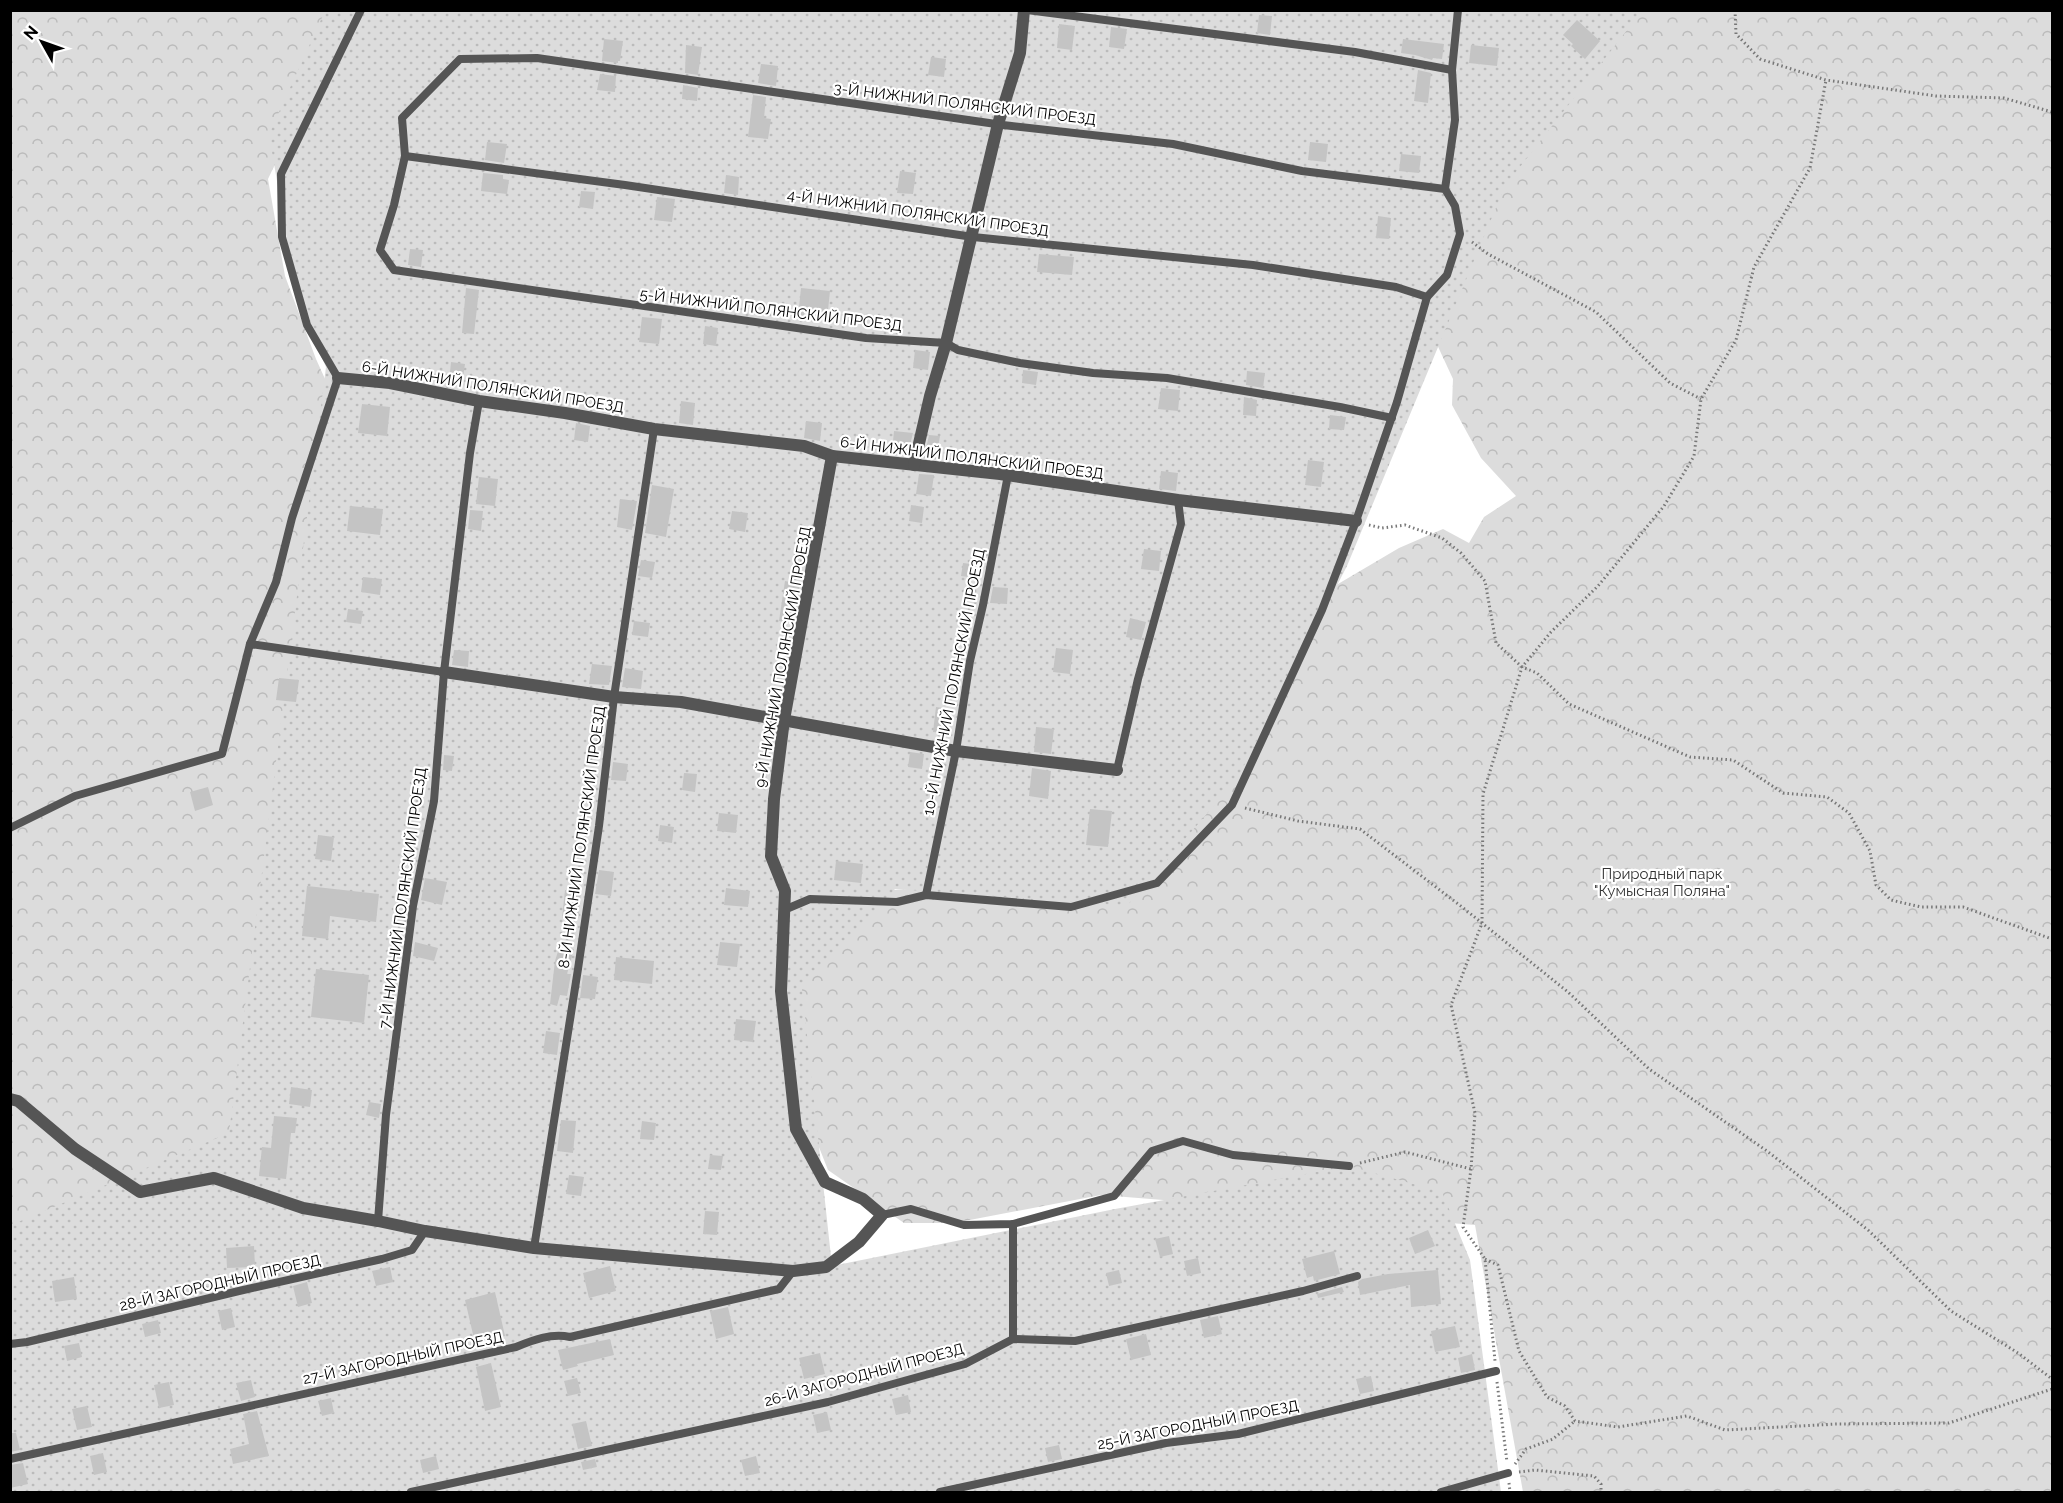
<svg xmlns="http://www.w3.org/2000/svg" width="2063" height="1503" font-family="Raleway,sans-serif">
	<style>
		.forest { fill: url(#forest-crowns) }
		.park { fill: url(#park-dots) }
		.building { fill: #c4c4c4 }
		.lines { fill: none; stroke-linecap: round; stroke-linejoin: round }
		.path { stroke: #777; stroke-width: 3; stroke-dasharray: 1.5 3; stroke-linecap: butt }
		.lane { stroke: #555; stroke-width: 8 }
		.street { stroke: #555; stroke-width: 12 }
		.labels { text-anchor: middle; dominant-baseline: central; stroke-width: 4.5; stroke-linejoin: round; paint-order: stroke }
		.street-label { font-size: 15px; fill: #000; stroke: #fff }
		.park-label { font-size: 15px; fill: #333; stroke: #fff }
	</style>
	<defs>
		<pattern id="forest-crowns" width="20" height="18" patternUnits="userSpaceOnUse" patternTransform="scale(1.5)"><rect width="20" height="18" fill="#dcdcdc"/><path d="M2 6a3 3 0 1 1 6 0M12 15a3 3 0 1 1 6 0" fill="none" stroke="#bbb"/></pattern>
		<pattern id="park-dots" width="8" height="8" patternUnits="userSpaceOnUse" patternTransform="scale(1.5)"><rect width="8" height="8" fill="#dcdcdc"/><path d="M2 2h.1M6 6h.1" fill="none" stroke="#bbb" stroke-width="1.8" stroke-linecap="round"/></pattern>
	</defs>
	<rect width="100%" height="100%" fill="#fff"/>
	<g class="forest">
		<polygon points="11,11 348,11 268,179 285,276 316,359 335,401 233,1138 11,1239"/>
		<polygon points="1625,11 2052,11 2052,1492 1523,1492 1475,1225 1101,1195 954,1223 904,1223 828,1170 800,1099 775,936 848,893 1138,874 1316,597 1399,548 1443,529 1469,543 1484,517 1516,496 1481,458 1452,405 1453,379 1421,310 1488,192"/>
	</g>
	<polygon class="park" points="325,11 1642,11 1505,186 1347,566 1237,779 1127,906 895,889 802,989 832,1266 1115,1209 1349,1166 1442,1192 1470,1260 1501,1492 11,1492 11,1225 229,1133 326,367 298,305 269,134"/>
	<g class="building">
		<polygon points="1259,15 1272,16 1270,35 1257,33"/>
		<polygon points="1577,20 1600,41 1585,59 1571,46 1573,44 1563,35"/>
		<polygon points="1059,24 1075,26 1072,50 1057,48"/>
		<polygon points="1111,27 1127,29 1124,49 1109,47"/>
		<polygon points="604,39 623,41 620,61 618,61 618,63 602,61"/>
		<polygon points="1403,39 1444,44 1442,59 1433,58 1432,60 1415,55 1401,53"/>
		<polygon points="686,45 702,47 698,75 685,73"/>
		<polygon points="1471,45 1499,48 1497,66 1469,63"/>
		<polygon points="931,57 946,59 944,77 928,75"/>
		<polygon points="761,64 778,66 776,86 758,83"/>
		<polygon points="1418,70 1431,73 1428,103 1414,101"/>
		<polygon points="600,74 616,76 615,92 597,90"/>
		<polygon points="683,85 698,88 697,101 682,99"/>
		<polygon points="753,95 766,97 764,118 771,119 768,139 748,137"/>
		<polygon points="487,142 507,144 504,163 485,160"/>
		<polygon points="1310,142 1328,144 1326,162 1308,160"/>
		<polygon points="1401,154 1421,156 1419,173 1399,171"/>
		<polygon points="900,171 916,173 913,194 897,193"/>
		<polygon points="483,173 503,175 503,179 509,180 507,194 481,191"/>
		<polygon points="726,175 739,177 738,195 724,193"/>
		<polygon points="581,191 595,192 593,209 579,207"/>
		<polygon points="850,196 865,197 863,213 848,211"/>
		<polygon points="657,197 675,199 672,222 654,220"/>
		<polygon points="1378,216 1391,218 1389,239 1376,238"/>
		<polygon points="410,249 423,250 421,267 408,265"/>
		<polygon points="1039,254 1074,257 1072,275 1037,272"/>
		<polygon points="466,288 479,290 474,334 462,333"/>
		<polygon points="801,288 830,291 827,320 798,317"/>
		<polygon points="642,317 662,319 659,344 639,342"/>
		<polygon points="705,326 718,328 716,346 703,344"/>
		<polygon points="915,350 930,352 928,370 913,368"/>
		<polygon points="451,362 465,364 462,384 449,383"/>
		<polygon points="1023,370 1038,372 1036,385 1022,383"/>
		<polygon points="1247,371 1265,373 1263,388 1246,385"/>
		<polygon points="1161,388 1180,390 1178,411 1158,409"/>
		<polygon points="1244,397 1257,400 1256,416 1243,415"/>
		<polygon points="681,401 695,403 693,425 679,423"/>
		<polygon points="362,404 390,407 387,436 358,433"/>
		<polygon points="1330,415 1346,417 1344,430 1329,429"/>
		<polygon points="806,421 822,423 820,441 804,438"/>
		<polygon points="576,423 590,426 588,442 574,440"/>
		<polygon points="894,431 913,433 908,453 892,452"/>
		<polygon points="929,435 940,436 936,459 924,458"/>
		<polygon points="1308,460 1324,462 1321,487 1305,485"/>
		<polygon points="1161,471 1178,473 1176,491 1159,489"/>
		<polygon points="919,474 934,475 931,496 916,494"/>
		<polygon points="479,477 498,479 495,506 476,504"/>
		<polygon points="652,485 674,489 666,537 645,533"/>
		<polygon points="620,499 637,501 632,530 617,527"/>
		<polygon points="911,505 924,507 922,523 909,521"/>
		<polygon points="350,506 383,509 380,535 347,531"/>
		<polygon points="470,510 483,511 481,531 468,529"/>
		<polygon points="732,511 748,513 745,532 729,529"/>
		<polygon points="1144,549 1161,551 1159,571 1141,569"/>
		<polygon points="641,560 655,562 652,578 638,576"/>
		<polygon points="963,563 978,565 977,578 961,576"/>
		<polygon points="363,577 382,579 380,595 361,592"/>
		<polygon points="785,581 800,584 793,624 779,621"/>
		<polygon points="993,587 1008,588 1007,604 990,603"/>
		<polygon points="348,609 363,611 361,624 346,622"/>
		<polygon points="1130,618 1146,622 1141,640 1126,637"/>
		<polygon points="634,621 650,623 648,637 632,635"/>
		<polygon points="1056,648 1073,650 1070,674 1053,672"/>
		<polygon points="454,650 469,651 468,667 452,665"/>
		<polygon points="592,664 612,666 609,685 589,684"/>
		<polygon points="625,668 643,671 641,689 622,687"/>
		<polygon points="279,678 299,680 296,702 276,700"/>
		<polygon points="936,707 950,709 948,733 933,732"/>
		<polygon points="1036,727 1054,729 1051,754 1034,752"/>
		<polygon points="910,752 924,754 922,769 908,767"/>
		<polygon points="444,755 454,756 452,771 443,770"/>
		<polygon points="613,762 628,764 626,781 611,780"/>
		<polygon points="1032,768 1051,771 1048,799 1029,796"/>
		<polygon points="684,773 697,774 695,792 682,790"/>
		<polygon points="208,787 213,805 195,811 190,792"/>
		<polygon points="1090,809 1112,811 1108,847 1086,845"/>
		<polygon points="719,813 738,815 736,833 717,831"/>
		<polygon points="660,825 674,827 672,843 658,841"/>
		<polygon points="318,835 334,837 331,861 315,859"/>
		<polygon points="836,861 863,864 861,883 834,880"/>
		<polygon points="599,870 614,872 611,896 595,894"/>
		<polygon points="425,878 447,882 442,905 421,900"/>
		<polygon points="307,886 379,894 376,922 330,916 328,939 302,936"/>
		<polygon points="726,888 750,891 748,907 724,905"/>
		<polygon points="565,890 581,892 578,919 562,918"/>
		<polygon points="415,942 438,948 434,961 413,956"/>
		<polygon points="720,942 740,944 737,967 717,965"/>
		<polygon points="560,945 574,949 567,974 571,974 567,996 560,995 557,1006 550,1004 555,961"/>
		<polygon points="616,957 654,961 652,984 614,980"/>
		<polygon points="316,969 369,975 364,1023 311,1017"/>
		<polygon points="583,975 598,977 595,999 580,998"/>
		<polygon points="736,1019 756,1021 753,1042 734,1040"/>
		<polygon points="546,1031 560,1033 557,1055 543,1053"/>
		<polygon points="291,1087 312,1090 310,1107 289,1104"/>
		<polygon points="369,1102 381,1104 379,1118 366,1115"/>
		<polygon points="274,1116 297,1118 295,1133 291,1133 286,1179 259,1176 262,1147 271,1148"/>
		<polygon points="561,1120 576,1121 573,1153 557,1151"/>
		<polygon points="642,1121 656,1123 654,1140 640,1139"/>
		<polygon points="710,1155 723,1156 721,1170 708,1169"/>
		<polygon points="569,1175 584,1177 581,1196 566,1194"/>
		<polygon points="705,1211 719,1212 717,1235 703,1234"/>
		<polygon points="1428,1230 1435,1246 1415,1254 1409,1238"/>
		<polygon points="1169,1236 1173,1254 1160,1257 1155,1239"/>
		<polygon points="254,1246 255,1267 227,1268 226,1248"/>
		<polygon points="1334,1251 1340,1274 1314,1281 1313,1276 1307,1278 1302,1259"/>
		<polygon points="1198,1258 1201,1273 1187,1276 1184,1261"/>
		<polygon points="610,1266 616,1291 589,1298 583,1273"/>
		<polygon points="390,1267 393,1282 376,1286 372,1271"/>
		<polygon points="1119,1270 1122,1283 1109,1286 1106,1273"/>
		<polygon points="1438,1270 1441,1304 1411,1307 1410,1285 1360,1295 1358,1282 1362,1279 1388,1274"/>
		<polygon points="74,1277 77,1299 55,1302 52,1281"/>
		<polygon points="307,1282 312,1303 298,1307 293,1286"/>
		<polygon points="1342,1287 1344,1292 1318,1298 1317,1294"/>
		<polygon points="495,1292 505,1336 475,1343 465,1300"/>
		<polygon points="728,1307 734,1334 716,1339 710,1311"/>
		<polygon points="231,1308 235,1327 222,1330 218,1311"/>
		<polygon points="1218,1316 1222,1334 1204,1338 1200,1320"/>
		<polygon points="158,1320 161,1333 145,1337 142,1324"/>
		<polygon points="1455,1326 1460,1347 1435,1352 1431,1331"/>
		<polygon points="1146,1334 1151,1355 1131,1360 1126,1339"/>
		<polygon points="610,1339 614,1355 577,1364 578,1366 563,1370 558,1350"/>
		<polygon points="79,1343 82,1357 67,1361 64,1346"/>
		<polygon points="820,1353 825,1374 804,1379 799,1358"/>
		<polygon points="1472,1354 1475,1370 1461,1373 1458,1358"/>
		<polygon points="491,1363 501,1407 485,1411 476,1367"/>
		<polygon points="1371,1376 1374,1391 1360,1394 1356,1379"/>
		<polygon points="577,1378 581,1393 568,1396 564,1381"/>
		<polygon points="251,1380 255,1397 241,1401 236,1383"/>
		<polygon points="169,1382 174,1405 159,1408 154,1385"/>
		<polygon points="908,1395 911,1412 896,1415 892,1399"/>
		<polygon points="331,1398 334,1413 322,1416 318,1401"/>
		<polygon points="87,1406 92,1427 77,1430 72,1409"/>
		<polygon points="257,1411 269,1456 233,1464 230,1449 249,1444 243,1414"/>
		<polygon points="827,1412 831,1430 817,1433 813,1415"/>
		<polygon points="586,1421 592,1446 578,1449 572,1424"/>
		<polygon points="10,1433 16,1433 20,1450 10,1452"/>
		<polygon points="1059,1445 1062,1459 1048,1462 1045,1448"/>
		<polygon points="103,1453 107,1472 94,1475 90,1456"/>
		<polygon points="436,1456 439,1469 423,1473 420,1460"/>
		<polygon points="756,1456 760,1473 745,1476 741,1460"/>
		<polygon points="595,1459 597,1467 583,1470 581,1462"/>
		<polygon points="23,1463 28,1484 10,1488 10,1465"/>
	</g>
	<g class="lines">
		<g class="path">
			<polyline points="1735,10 1736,34 1760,59 1826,80 1936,96 2004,98 2052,112"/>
			<polyline points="1472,242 1488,254 1596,312 1670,383 1701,399"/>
			<polyline points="1369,525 1382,528 1405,525 1442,538 1461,553 1485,581 1496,643 1522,667 1537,673 1569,704 1690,757 1733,760 1783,793 1827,797 1849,813 1870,851 1876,885 1891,900 1921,907 1963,907 2052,939"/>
			<polyline points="1245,808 1298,821 1360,829 1462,907 1568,992 1649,1069 1767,1151 1868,1230 1951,1311 2018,1353 2052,1379"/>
			<polyline points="1360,1163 1405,1152 1471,1169 1475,1113 1451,1005 1482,923 1483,794 1522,667 1551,632 1598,586 1664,506 1694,456 1701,399 1736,340 1754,267 1810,168 1826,80"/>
			<polyline points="1471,1169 1463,1227 1485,1259 1495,1361"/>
			<polyline points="1485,1259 1498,1265 1519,1351 1547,1397 1565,1406 1575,1421 1618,1427 1687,1416 1725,1430 1836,1424 1949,1423 2052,1389"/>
			<polyline points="1497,1382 1507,1462"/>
			<polyline points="1515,1464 1526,1449 1553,1439 1575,1421"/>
			<polyline points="1519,1472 1535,1470 1594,1476 1601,1484 1601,1492"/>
			<polyline points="1509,1483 1510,1492"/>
		</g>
		<g class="lane">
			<polyline points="1027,10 1355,52 1452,70"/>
			<polyline points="405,156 625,185 973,237 1253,265 1396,287 1427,297"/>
			<polyline points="1445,189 1455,120 1452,70 1458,10"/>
			<polyline points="250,644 276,582 292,518 338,378 307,325 282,237 281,174 361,10"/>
			<polyline points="1117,770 1138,679 1181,524 1178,500"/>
			<polyline points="10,828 75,796 222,754 250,644 444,672"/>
			<polyline points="926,895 956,751 970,661 983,605 1008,475"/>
			<polyline points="784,910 810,899 897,902 926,895 1071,907 1157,883 1232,805 1322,610 1356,521 1397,402 1427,297 1447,275 1460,234 1455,206 1445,189 1302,171 1173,144 1003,125 537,58 460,59 402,118 405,156 394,205 380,250 394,270 866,338 946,343 958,350 1020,363 1093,373 1167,378 1340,407 1392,418"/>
			<polyline points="882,1215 911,1209 964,1225 1013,1224 1114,1196 1152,1151 1183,1141 1233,1155 1349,1166"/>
			<polyline points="378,1221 386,1115 413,906 434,801 444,672 470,453 479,401"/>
			<polyline points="534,1248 578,969 599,826 614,697 654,429"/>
			<polyline points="1013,1339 1013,1224"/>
			<polyline points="10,1344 27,1342 239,1291 382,1259 412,1250 425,1231"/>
			<path d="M 10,1459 L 516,1347 C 533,1340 551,1333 570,1337 L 779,1289 L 793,1271"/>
			<polyline points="411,1492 828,1402 965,1364 1013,1339 1075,1341 1303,1291 1357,1276"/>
			<polyline points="940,1492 1166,1443 1238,1434 1496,1371"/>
			<polyline points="1441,1492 1508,1473"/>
		</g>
		<g class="street">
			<polyline points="338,378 390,383 479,401 565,413 654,429 804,446 832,456 1000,474 1178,500 1356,521"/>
			<polyline points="914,465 930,396 946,343 998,124 1020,53 1024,10"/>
			<polyline points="444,672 614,697 681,702 956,751 1117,770"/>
			<polyline points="10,1099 18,1101 75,1149 140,1192 214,1178 303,1208 378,1221 425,1231 534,1248 793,1271 826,1267 859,1242 882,1215 863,1199 825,1182 796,1129 781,991 785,891 771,856 774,799 784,720 832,456"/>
		</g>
	</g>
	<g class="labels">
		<g class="street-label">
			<text transform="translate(965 104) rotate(7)">3-Й НИЖНИЙ ПОЛЯНСКИЙ ПРОЕЗД</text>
			<text transform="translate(918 213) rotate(8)">4-Й НИЖНИЙ ПОЛЯНСКИЙ ПРОЕЗД</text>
			<text transform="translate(771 310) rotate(7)">5-Й НИЖНИЙ ПОЛЯНСКИЙ ПРОЕЗД</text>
			<text transform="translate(493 387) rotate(9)">6-Й НИЖНИЙ ПОЛЯНСКИЙ ПРОЕЗД</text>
			<text transform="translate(972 458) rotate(7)">6-Й НИЖНИЙ ПОЛЯНСКИЙ ПРОЕЗД</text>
			<text transform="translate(783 657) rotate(-80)">9-Й НИЖНИЙ ПОЛЯНСКИЙ ПРОЕЗД</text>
			<text transform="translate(954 682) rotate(-79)">10-Й НИЖНИЙ ПОЛЯНСКИЙ ПРОЕЗД</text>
			<text transform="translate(582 837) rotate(-82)">8-Й НИЖНИЙ ПОЛЯНСКИЙ ПРОЕЗД</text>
			<text transform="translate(403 898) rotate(-82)">7-Й НИЖНИЙ ПОЛЯНСКИЙ ПРОЕЗД</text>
			<text transform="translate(220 1283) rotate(-13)">28-Й ЗАГОРОДНЫЙ ПРОЕЗД</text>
			<text transform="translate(403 1358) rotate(-12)">27-Й ЗАГОРОДНЫЙ ПРОЕЗД</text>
			<text transform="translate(864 1375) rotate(-15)">26-Й ЗАГОРОДНЫЙ ПРОЕЗД</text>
			<text transform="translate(1198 1425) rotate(-11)">25-Й ЗАГОРОДНЫЙ ПРОЕЗД</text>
		</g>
		<g class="park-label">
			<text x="1662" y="874">Природный парк<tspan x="1662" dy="17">"Кумысная Поляна"</tspan></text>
		</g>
	</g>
	<rect width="2063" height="1503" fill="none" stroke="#000000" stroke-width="24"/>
	<g transform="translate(42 42) rotate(310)" stroke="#ffffff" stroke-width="4.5" paint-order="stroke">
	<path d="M0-4.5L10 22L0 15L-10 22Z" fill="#000000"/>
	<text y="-9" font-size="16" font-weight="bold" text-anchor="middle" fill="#000000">N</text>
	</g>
</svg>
